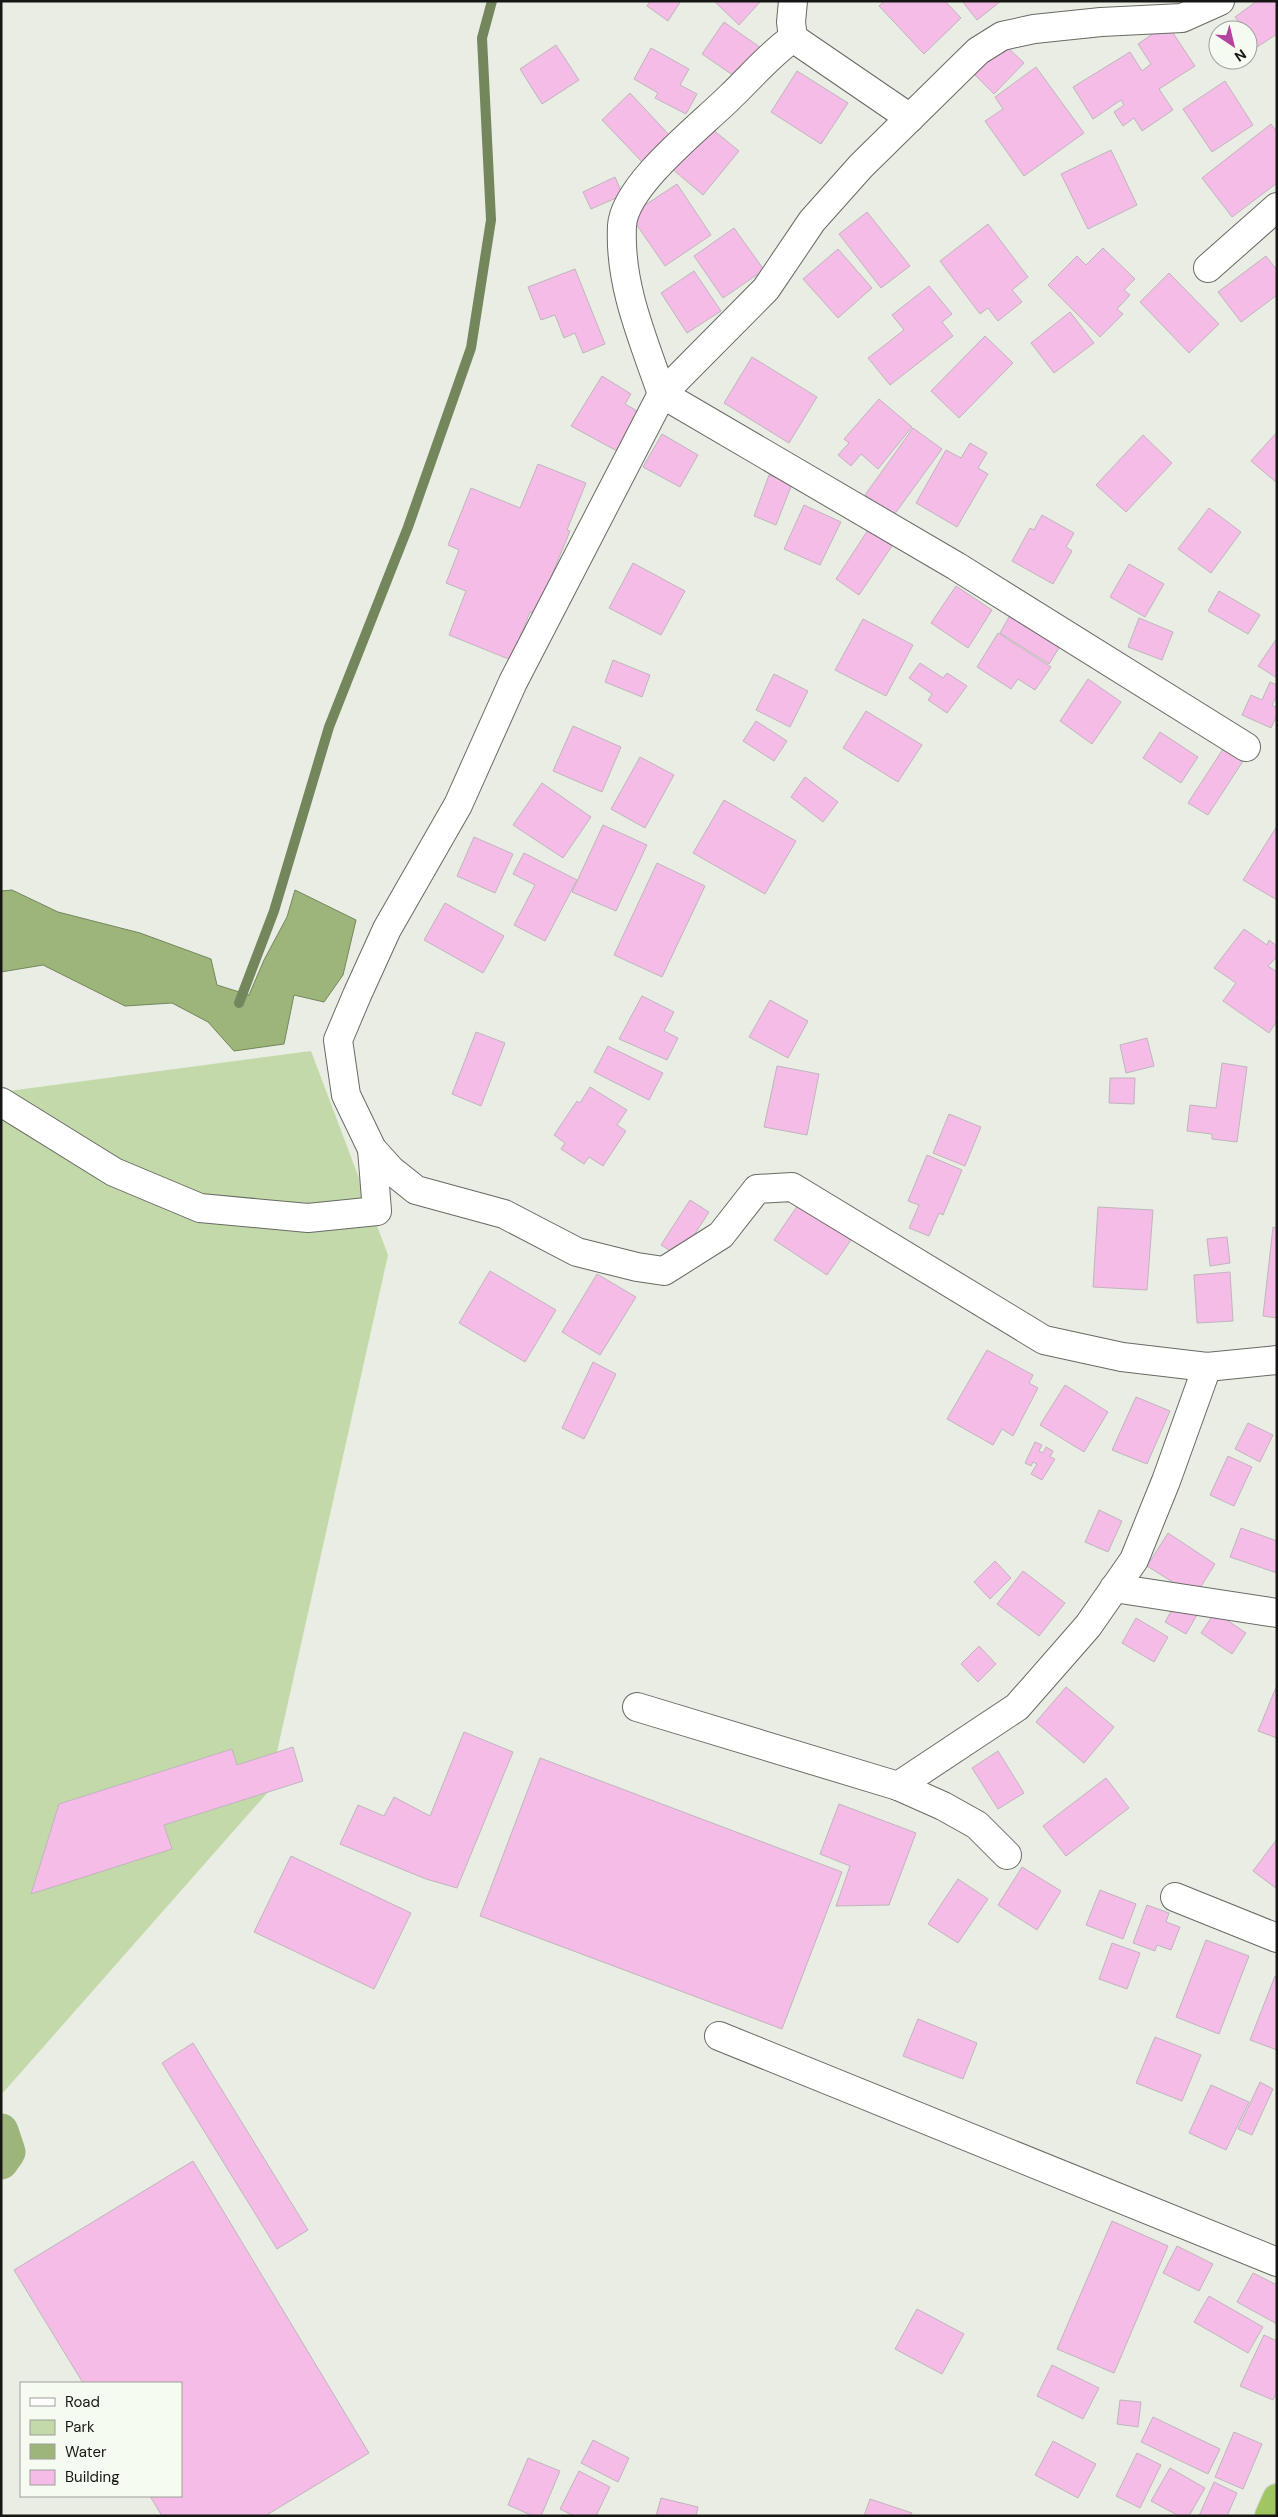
<svg xmlns="http://www.w3.org/2000/svg" width="1278" height="2517" font-family="'DM Sans',sans-serif">
	<style>
		.green { fill: #c4d9a9 }
		.water { fill: #9db57b; stroke: #74865c }
		.lines { fill: none; stroke-linecap: round; stroke-linejoin: round }
		.stream { stroke: #74865c; stroke-width: 10 }
		.canal { stroke: #9db57b; stroke-width: 35 }
		.building { fill: #f4bce6; stroke: #bfb6bc }
		.minor-casing { stroke: #676b63; stroke-width: 30 }
		.highway-casing { stroke: #cccccb; stroke-width: 30 }
		.minor { stroke: #fff; stroke-width: 28 }
		.highway { stroke: #a0c662; stroke-width: 28 }
	</style>
	<rect width="100%" height="100%" fill="#e9ede4"/>
	<polygon class="green" points="311,1051 388,1255 268,1792 1,2095 1,1092"/>
	<polygon class="water" points="12,890 58,912 140,933 211,959 217,985 249,995 264,960 287,917 295,890 356,920 343,975 324,1002 294,995 284,1044 234,1051 208,1022 172,1003 125,1006 43,965 1,972 1,891"/>
	<g class="lines">
		<polyline class="stream" points="239,1003 274,911 329,727 408,527 471,348 491,220 482,38 492,1"/>
		<polyline class="canal" points="1,2131 8,2152 1,2162"/>
	</g>
	<g class="building">
		<polygon points="650,1 681,1 668,21 647,6"/>
		<polygon points="714,1 761,1 739,25"/>
		<polygon points="884,1 945,1 961,18 924,54 879,6"/>
		<polygon points="962,1 1001,1 977,20"/>
		<polygon points="1257,1 1277,1 1277,34 1257,47 1248,35 1248,30 1245,30 1235,17"/>
		<polygon points="724,22 761,48 740,80 702,54"/>
		<polygon points="1167,24 1195,66 1159,89 1173,110 1142,131 1134,118 1123,126 1114,112 1124,105 1121,100 1093,119 1073,87 1130,52 1142,71 1151,64 1138,44"/>
		<polygon points="1002,42 1024,63 994,94 972,72"/>
		<polygon points="556,45 579,80 542,104 520,69"/>
		<polygon points="651,48 689,69 680,85 697,94 686,114 655,98 658,93 634,79"/>
		<polygon points="1036,67 1084,133 1024,176 985,121 1003,109 995,97"/>
		<polygon points="797,71 848,103 821,144 771,112"/>
		<polygon points="1225,81 1253,125 1212,152 1183,109"/>
		<polygon points="630,93 672,138 644,164 602,120"/>
		<polygon points="706,124 739,151 703,195 670,167"/>
		<polygon points="1271,124 1277,132 1277,183 1232,217 1202,178"/>
		<polygon points="1111,150 1137,205 1088,229 1061,174"/>
		<polygon points="615,177 623,195 591,209 583,192"/>
		<polygon points="677,184 711,235 665,266 630,215"/>
		<polygon points="867,212 910,266 881,288 839,234"/>
		<polygon points="988,224 1028,277 1012,290 1022,302 998,321 988,308 980,314 940,261"/>
		<polygon points="734,228 764,270 723,298 694,256"/>
		<polygon points="1103,248 1135,279 1124,290 1130,295 1117,309 1123,314 1100,337 1048,285 1077,256 1086,265"/>
		<polygon points="838,249 872,288 838,318 803,279"/>
		<polygon points="1266,256 1277,270 1277,295 1241,322 1218,292"/>
		<polygon points="575,269 605,344 583,353 575,333 564,338 555,315 541,320 528,287"/>
		<polygon points="694,271 721,311 687,333 661,293"/>
		<polygon points="1169,273 1219,324 1189,353 1140,302"/>
		<polygon points="929,286 952,314 942,322 953,336 890,385 868,358 904,330 892,315"/>
		<polygon points="1070,312 1094,343 1054,373 1031,343"/>
		<polygon points="985,336 1013,363 959,418 931,391"/>
		<polygon points="752,357 817,397 789,443 724,403"/>
		<polygon points="602,376 631,394 625,404 639,412 617,451 571,426"/>
		<polygon points="879,399 912,427 878,469 861,454 851,466 838,455 849,443 844,439"/>
		<polygon points="913,428 942,449 894,515 865,495"/>
		<polygon points="1277,432 1277,483 1251,461"/>
		<polygon points="662,434 698,455 680,487 643,467"/>
		<polygon points="1143,435 1172,463 1126,512 1096,485"/>
		<polygon points="970,443 987,453 978,468 988,474 957,527 916,503 946,450 961,458"/>
		<polygon points="538,464 586,483 567,530 570,531 549,582 540,615 530,612 511,660 449,635 466,591 446,583 459,550 448,545 471,488 520,508"/>
		<polygon points="769,475 792,484 776,525 754,516"/>
		<polygon points="804,505 841,522 820,565 784,549"/>
		<polygon points="1209,508 1241,532 1211,573 1178,549"/>
		<polygon points="1042,515 1074,533 1066,547 1072,551 1053,584 1012,561 1030,528 1034,530"/>
		<polygon points="868,530 892,546 859,595 836,579"/>
		<polygon points="633,563 685,591 661,635 609,608"/>
		<polygon points="1129,564 1164,584 1145,617 1110,597"/>
		<polygon points="956,586 992,610 968,648 931,623"/>
		<polygon points="1219,591 1260,615 1248,634 1208,611"/>
		<polygon points="1013,610 1064,640 1049,664 1000,633"/>
		<polygon points="1139,618 1173,632 1162,660 1128,647"/>
		<polygon points="863,619 913,645 886,696 835,670"/>
		<polygon points="998,633 1051,667 1035,690 1018,679 1011,689 977,667"/>
		<polygon points="1277,638 1277,678 1258,666"/>
		<polygon points="613,660 650,675 642,697 605,682"/>
		<polygon points="920,663 943,678 947,673 967,686 947,713 928,700 932,694 909,678"/>
		<polygon points="774,674 808,691 790,727 756,710"/>
		<polygon points="1088,679 1121,702 1092,744 1060,721"/>
		<polygon points="1270,682 1277,685 1277,695 1272,705 1277,708 1277,715 1271,728 1242,715 1251,695 1262,700"/>
		<polygon points="866,711 922,745 898,782 843,748"/>
		<polygon points="756,721 787,741 774,761 743,741"/>
		<polygon points="573,726 621,747 602,792 553,771"/>
		<polygon points="1160,732 1198,757 1181,783 1143,758"/>
		<polygon points="1225,746 1245,758 1208,815 1188,803"/>
		<polygon points="640,757 674,775 645,828 611,809"/>
		<polygon points="805,777 838,802 823,822 791,797"/>
		<polygon points="542,783 591,817 563,858 513,825"/>
		<polygon points="724,800 796,841 765,894 693,853"/>
		<polygon points="603,825 647,845 616,911 572,892"/>
		<polygon points="1277,826 1277,900 1243,880"/>
		<polygon points="474,837 513,854 495,893 457,876"/>
		<polygon points="524,853 577,880 545,941 514,925 535,885 513,874"/>
		<polygon points="657,863 705,886 662,977 614,955"/>
		<polygon points="445,903 504,936 483,973 424,940"/>
		<polygon points="1244,929 1267,945 1269,940 1277,946 1277,957 1268,966 1277,972 1277,1021 1269,1033 1223,1001 1236,983 1214,968"/>
		<polygon points="642,996 674,1012 664,1031 678,1038 667,1060 619,1039"/>
		<polygon points="770,1000 808,1021 788,1058 749,1037"/>
		<polygon points="476,1032 505,1043 481,1106 452,1094"/>
		<polygon points="1147,1038 1154,1066 1126,1073 1120,1045"/>
		<polygon points="608,1046 663,1073 649,1100 594,1072"/>
		<polygon points="1222,1063 1247,1067 1237,1142 1212,1139 1212,1134 1187,1131 1190,1105 1216,1108"/>
		<polygon points="777,1066 819,1074 807,1135 764,1127"/>
		<polygon points="1110,1078 1135,1078 1134,1104 1109,1103"/>
		<polygon points="590,1087 627,1110 617,1125 626,1131 603,1166 589,1157 584,1164 561,1149 565,1143 554,1135 577,1101 580,1103"/>
		<polygon points="949,1114 981,1127 965,1166 933,1153"/>
		<polygon points="927,1155 962,1170 943,1215 939,1213 929,1236 909,1228 919,1205 908,1201"/>
		<polygon points="690,1200 709,1212 680,1257 661,1245"/>
		<polygon points="798,1205 851,1240 827,1275 774,1240"/>
		<polygon points="1098,1207 1153,1210 1147,1290 1093,1287"/>
		<polygon points="1273,1227 1277,1228 1277,1318 1263,1316"/>
		<polygon points="1227,1237 1230,1263 1210,1266 1207,1239"/>
		<polygon points="490,1271 556,1310 525,1362 459,1323"/>
		<polygon points="1230,1272 1233,1321 1197,1323 1194,1275"/>
		<polygon points="597,1274 636,1297 600,1355 562,1332"/>
		<polygon points="987,1350 1033,1375 1029,1383 1038,1388 1013,1436 1002,1429 993,1445 947,1419"/>
		<polygon points="593,1362 616,1374 584,1439 562,1428"/>
		<polygon points="1065,1385 1108,1412 1084,1452 1040,1425"/>
		<polygon points="1136,1397 1170,1411 1147,1464 1112,1450"/>
		<polygon points="1248,1423 1273,1435 1260,1462 1235,1449"/>
		<polygon points="1035,1442 1042,1445 1039,1451 1043,1453 1046,1447 1053,1451 1050,1457 1055,1459 1042,1480 1031,1474 1037,1464 1033,1462 1031,1466 1025,1463"/>
		<polygon points="1228,1456 1252,1467 1234,1506 1210,1495"/>
		<polygon points="1099,1510 1122,1521 1108,1552 1085,1542"/>
		<polygon points="1241,1528 1277,1541 1277,1573 1230,1557"/>
		<polygon points="1168,1533 1215,1564 1195,1596 1147,1566"/>
		<polygon points="995,1561 1011,1578 990,1599 974,1582"/>
		<polygon points="1023,1571 1065,1603 1039,1636 997,1604"/>
		<polygon points="1177,1601 1198,1613 1186,1634 1165,1622"/>
		<polygon points="1215,1612 1246,1633 1232,1654 1201,1633"/>
		<polygon points="1136,1618 1168,1637 1154,1662 1122,1643"/>
		<polygon points="979,1646 996,1664 978,1682 961,1664"/>
		<polygon points="1277,1685 1277,1738 1258,1731"/>
		<polygon points="1066,1687 1114,1727 1084,1763 1036,1722"/>
		<polygon points="464,1732 513,1752 457,1888 426,1879 340,1844 358,1805 384,1816 394,1797 430,1816"/>
		<polygon points="293,1747 303,1781 164,1825 172,1849 31,1894 59,1804 232,1749 237,1765"/>
		<polygon points="998,1751 1024,1793 998,1809 972,1768"/>
		<polygon points="540,1758 842,1872 782,2029 480,1916"/>
		<polygon points="1106,1778 1129,1808 1066,1856 1043,1826"/>
		<polygon points="839,1804 916,1833 889,1905 836,1906 850,1866 820,1854"/>
		<polygon points="1277,1839 1277,1889 1253,1871"/>
		<polygon points="291,1856 411,1913 374,1989 254,1932"/>
		<polygon points="1022,1867 1061,1891 1037,1930 998,1905"/>
		<polygon points="958,1879 988,1899 958,1943 928,1924"/>
		<polygon points="1100,1890 1136,1904 1123,1939 1086,1925"/>
		<polygon points="1147,1905 1169,1913 1166,1922 1180,1927 1171,1950 1157,1945 1155,1951 1133,1943"/>
		<polygon points="1206,1940 1249,1956 1219,2034 1176,2017"/>
		<polygon points="1112,1943 1140,1953 1127,1989 1099,1979"/>
		<polygon points="1275,1976 1277,1976 1277,2050 1250,2040"/>
		<polygon points="918,2019 977,2043 963,2079 903,2056"/>
		<polygon points="1155,2037 1201,2055 1182,2101 1136,2083"/>
		<polygon points="193,2043 308,2230 277,2249 162,2063"/>
		<polygon points="1260,2082 1273,2089 1252,2135 1238,2129"/>
		<polygon points="1211,2085 1249,2102 1226,2150 1189,2133"/>
		<polygon points="193,2161 369,2453 265,2516 162,2516 150,2496 181,2496 181,2383 83,2383 14,2270"/>
		<polygon points="1112,2221 1168,2246 1114,2373 1057,2349"/>
		<polygon points="1177,2246 1213,2264 1199,2291 1163,2273"/>
		<polygon points="1253,2273 1277,2285 1277,2324 1237,2302"/>
		<polygon points="1209,2296 1263,2327 1248,2353 1194,2322"/>
		<polygon points="917,2309 964,2334 942,2374 895,2349"/>
		<polygon points="1264,2335 1277,2341 1277,2391 1273,2400 1240,2386"/>
		<polygon points="1052,2365 1099,2388 1083,2419 1037,2396"/>
		<polygon points="1120,2400 1141,2402 1138,2427 1117,2424"/>
		<polygon points="1153,2417 1220,2449 1208,2474 1141,2442"/>
		<polygon points="1234,2432 1262,2444 1243,2489 1215,2477"/>
		<polygon points="593,2440 629,2458 618,2482 581,2463"/>
		<polygon points="1053,2441 1096,2464 1078,2498 1035,2475"/>
		<polygon points="1137,2453 1161,2465 1140,2508 1116,2496"/>
		<polygon points="528,2458 560,2471 541,2516 533,2516 508,2505"/>
		<polygon points="1170,2468 1205,2488 1189,2516 1179,2516 1151,2501"/>
		<polygon points="579,2471 610,2487 596,2516 574,2516 560,2509"/>
		<polygon points="1214,2482 1237,2493 1227,2516 1199,2516"/>
		<polygon points="661,2498 698,2507 696,2516 656,2516"/>
		<polygon points="870,2499 912,2513 911,2516 864,2516"/>
	</g>
	<g class="lines">
		<defs>
			<g id="minor">
				<polyline points="793,1 791,22 793,38 910,118"/>
				<polyline points="1220,1 1182,18 1101,22 1034,29 1002,36 978,51 861,166 812,221 766,289 662,394 513,682 458,805 387,929 357,995 338,1040 346,1095 372,1149 391,1170 416,1190 504,1214 577,1252 637,1267 664,1271 721,1235 757,1189 792,1187 1044,1340 1122,1357 1207,1367 1277,1360"/>
				<path d="M 793,38 C 770,54 751,77 730,97 C 702,125 624,185 622,226 C 619,285 643,339 662,394 L 956,566 L 1246,747"/>
				<polyline points="1208,268 1277,207"/>
				<polyline points="1,1102 114,1172 200,1208 308,1218 377,1211 372,1149"/>
				<polyline points="1114,1588 1277,1613"/>
				<polyline points="637,1707 898,1786 1017,1707 1088,1626 1134,1560 1166,1481 1207,1367"/>
				<polyline points="898,1786 943,1806 977,1825 1007,1855"/>
				<polyline points="1175,1897 1277,1938"/>
				<polyline points="719,2036 1277,2262"/>
			</g>
			<polyline id="highway" points="1269,2516 1277,2498"/>
		</defs>
		<use href="#minor" class="minor-casing"/>
		<use href="#highway" class="highway-casing"/>
		<use href="#minor" class="minor"/>
		<use href="#highway" class="highway"/>
	</g>
	<rect width="1278" height="2517" fill="none" stroke="#161714" stroke-width="5"/>
	<rect x="20" y="2382" width="162" height="115" fill="#f6fbf1" stroke="#9ca099"/>
	<rect x="30" y="2398" width="25" height="8" fill="#ffffff" stroke="#9ca099"/>
	<text x="65" y="2407" font-size="15" fill="#161714">Road</text>
	<rect x="30" y="2420" width="25" height="15" fill="#c4d9a9" stroke="#9ca099"/>
	<text x="65" y="2432" font-size="15" fill="#161714">Park</text>
	<rect x="30" y="2444" width="25" height="15" fill="#9db57b" stroke="#9ca099"/>
	<text x="65" y="2457" font-size="15" fill="#161714">Water</text>
	<rect x="30" y="2470" width="25" height="15" fill="#f4bce6" stroke="#9ca099"/>
	<text x="65" y="2482" font-size="15" fill="#161714">Building</text>
	<g transform="translate(1233 45) rotate(145)"><circle r="24" fill="#f6fbf1" stroke="#9ca099"/>
	<path d="M0-4L9 19L0 12L-9 19Z" fill="#b444a0"/>
	<text y="-8" font-size="14" font-weight="bold" text-anchor="middle" fill="#161714">N</text>
	</g>
</svg>
